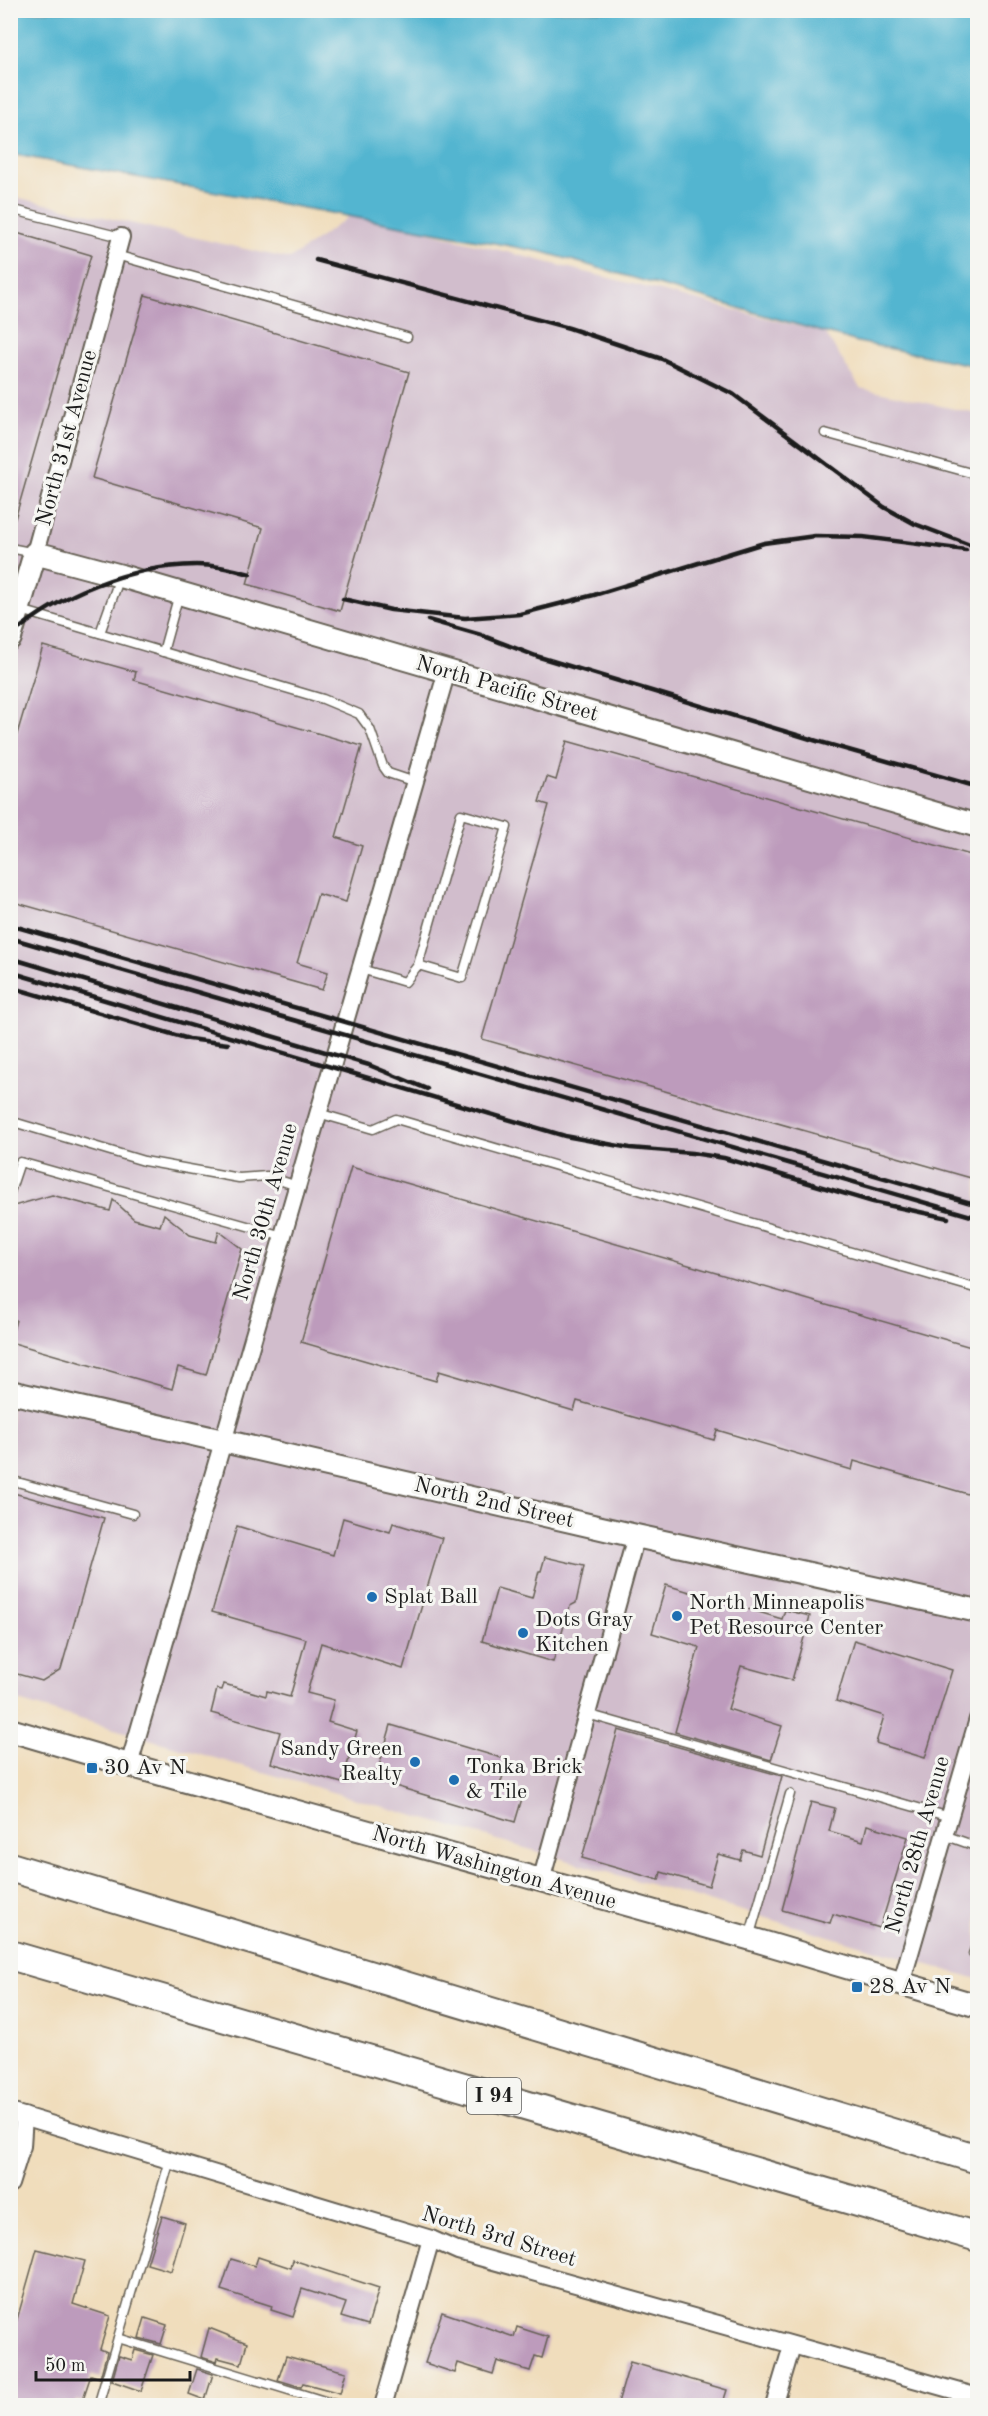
<svg xmlns="http://www.w3.org/2000/svg" width="988" height="2416" font-family="'Old Standard TT',serif">
	<style>
		.industrial { fill: #d1bdcc }
		.water { fill: #52b5d0; stroke: #376876; stroke-width: 1.5 }
		.building { fill: #bd9bbc }
		.lines { fill: none; stroke-linecap: round; stroke-linejoin: round }
		.lane-casing { stroke: #666054; stroke-width: 11 }
		.street-casing { stroke: #666054; stroke-width: 20 }
		.secondary-casing { stroke: #666054; stroke-width: 26 }
		.highway-casing { stroke: #666054; stroke-width: 32 }
		.lane { stroke: #fff; stroke-width: 8 }
		.street { stroke: #fff; stroke-width: 16 }
		.secondary { stroke: #fff; stroke-width: 22 }
		.highway { stroke: #fff; stroke-width: 28 }
		.rail { stroke: #1c1c1c; stroke-width: 4.5 }
		.poi-dot { fill: #1f6fb2; stroke: #f6f6f2; stroke-width: 2 }
		.labels { text-anchor: middle; dominant-baseline: central; stroke-width: 6; stroke-linejoin: round; paint-order: stroke }
		.shield { fill: #f6f6f2; stroke: #5d5d5c; stroke-width: 1.5 }
		.shield-label { font-size: 21px; font-weight: bold; fill: #1c1c1c }
		.street-label { font-size: 22px; fill: #1c1c1c; stroke: #f6f6f2 }
		.poi-label { font-size: 22px; fill: #1c1c1c; stroke: #f6f6f2; text-anchor: start }
	</style>
	<rect width="100%" height="100%" fill="#f6f6f2"/>
	<filter id="ink" filterUnits="userSpaceOnUse"><feTurbulence type="fractalNoise" baseFrequency=".0167" numOctaves="2"/><feDisplacementMap in="SourceGraphic" scale="12" xChannelSelector="R" yChannelSelector="G"/><feConvolveMatrix kernelMatrix="1 2 1 2 8 2 1 2 1" color-interpolation-filters="sRGB"/></filter>
	<filter id="wash" filterUnits="userSpaceOnUse"><feTurbulence type="fractalNoise" baseFrequency=".008" numOctaves="4" result="noise"/><feDisplacementMap in="SourceGraphic" scale="24" xChannelSelector="R" yChannelSelector="G"/><feGaussianBlur stdDeviation="1.35" result="paint"/><feColorMatrix in="noise" values="0 0 0 0 0 0 0 0 0 0 0 0 0 0 0 0 0 1.4 0 .05"/><feComposite in="paint" operator="in"/></filter>
	<g filter="url(#wash)">
		<rect width="100%" height="100%" fill="#f0ddbc"/>
		<polygon class="industrial" points="11,196 290,259 354,213 825,333 860,388 977,414 977,1979 11,1699"/>
		<polygon class="water" points="10,11 977,11 977,366 858,342 543,252 11,154"/>
		<g id="blocks">
			<g class="building">
				<polygon points="10,231 91,255 15,519 10,518"/>
				<polygon points="145,295 409,372 340,611 247,584 263,528 92,478"/>
				<polygon points="43,646 136,672 134,680 362,746 336,837 362,846 346,902 318,894 297,963 328,972 322,990 10,901 10,758"/>
				<polygon points="567,741 978,857 978,1180 482,1039 549,805 539,802 547,777 556,780"/>
				<polygon points="351,1167 978,1349 978,1497 854,1461 852,1470 717,1430 714,1440 577,1401 574,1411 439,1371 436,1381 301,1342"/>
				<polygon points="52,1195 110,1211 113,1200 134,1219 160,1226 164,1214 190,1235 216,1242 219,1231 242,1249 206,1375 178,1367 172,1389 10,1342 16,1320 10,1318 10,1207"/>
				<polygon points="10,1492 104,1518 61,1669 42,1681 10,1672"/>
				<polygon points="343,1518 390,1532 393,1523 442,1538 403,1669 321,1643 307,1693 334,1700 328,1722 357,1731 342,1783 271,1763 280,1732 211,1713 217,1689 222,1690 224,1684 266,1696 267,1691 290,1697 306,1639 212,1612 237,1526 333,1555"/>
				<polygon points="545,1557 584,1566 576,1603 570,1606 553,1662 482,1641 497,1588 532,1598 539,1571 541,1571"/>
				<polygon points="666,1585 782,1619 785,1610 810,1616 792,1680 741,1666 728,1709 782,1726 771,1760 675,1732 699,1647 652,1633"/>
				<polygon points="854,1640 952,1670 925,1758 876,1743 884,1716 836,1701"/>
				<polygon points="391,1725 508,1760 499,1788 523,1795 515,1822 375,1780"/>
				<polygon points="618,1730 782,1776 760,1855 743,1850 740,1860 718,1854 709,1886 661,1872 659,1880 582,1858"/>
				<polygon points="811,1802 835,1808 829,1831 863,1841 867,1825 908,1837 880,1928 833,1914 830,1923 782,1910"/>
				<polygon points="162,2216 185,2223 171,2271 147,2264"/>
				<polygon points="37,2249 85,2261 73,2304 110,2316 100,2349 107,2352 100,2378 91,2375 82,2402 77,2400 76,2406 10,2406 10,2344"/>
				<polygon points="258,2257 291,2268 293,2260 379,2288 368,2325 341,2317 346,2303 302,2289 293,2317 271,2310 272,2306 221,2290 231,2259 255,2266"/>
				<polygon points="442,2312 514,2337 517,2327 548,2337 542,2358 535,2356 530,2371 497,2361 493,2374 458,2363 455,2373 425,2363"/>
				<polygon points="145,2318 167,2325 161,2344 139,2338"/>
				<polygon points="209,2328 247,2343 241,2364 218,2358 217,2362 201,2357"/>
				<polygon points="135,2350 153,2355 141,2391 112,2381 119,2356 132,2360"/>
				<polygon points="286,2356 346,2372 340,2393 303,2383 301,2387 278,2380"/>
				<polygon points="630,2362 727,2390 722,2406 617,2406"/>
				<polygon points="197,2369 213,2374 205,2400 189,2394"/>
			</g>
		</g>
	</g>
	<g filter="url(#ink)">
		<use href="#blocks" fill-opacity="0" stroke="#666054" stroke-width="1.5"/>
		<g class="lines">
			<defs>
				<g id="lane">
					<polyline points="10,209 121,237"/>
					<polyline points="116,255 407,337"/>
					<polyline points="825,433 978,475"/>
					<polyline points="10,548 35,553"/>
					<polyline points="21,610 323,699 359,714 370,729 383,766 388,773 415,782"/>
					<polyline points="100,633 120,577"/>
					<polyline points="163,652 179,594"/>
					<polyline points="361,969 405,982 418,965 461,814 507,827 462,978 418,965"/>
					<polyline points="318,1113 373,1129 396,1119 978,1289"/>
					<polyline points="10,1121 144,1161 239,1178 267,1176 297,1186"/>
					<polyline points="10,1192 20,1162 283,1236"/>
					<polyline points="10,1480 133,1514"/>
					<polyline points="587,1714 950,1817"/>
					<polyline points="944,1835 978,1847"/>
					<polyline points="749,1938 790,1794"/>
					<polyline points="973,1954 978,1940"/>
					<polyline points="118,2338 341,2406"/>
					<polyline points="98,2406 170,2160"/>
				</g>
				<g id="street">
					<polyline points="35,553 121,237"/>
					<polyline points="129,1765 447,671"/>
					<polyline points="541,1881 636,1536"/>
					<polyline points="901,1984 978,1719"/>
					<polyline points="10,2112 431,2239 458,2251 978,2397"/>
					<polyline points="10,2184 22,2146 24,2116"/>
					<polyline points="383,2406 431,2239"/>
					<polyline points="774,2406 792,2346"/>
				</g>
				<g id="secondary">
					<polyline points="10,638 35,553 121,576 978,826"/>
					<polyline points="10,1392 636,1536 978,1611"/>
					<polyline points="10,1730 129,1765 748,1938 978,2006"/>
				</g>
				<g id="highway">
					<polyline points="10,1867 978,2159"/>
					<polyline points="10,1955 978,2237"/>
				</g>
			</defs>
			<use href="#lane" class="lane-casing"/>
			<use href="#street" class="street-casing"/>
			<use href="#secondary" class="secondary-casing"/>
			<use href="#highway" class="highway-casing"/>
			<use href="#lane" class="lane"/>
			<use href="#street" class="street"/>
			<use href="#secondary" class="secondary"/>
			<use href="#highway" class="highway"/>
			<g class="rail">
				<polyline points="316,260 569,328 662,359 733,394 884,507 915,524 978,548"/>
				<polyline points="343,599 391,610 465,618 520,614 594,595 764,543 815,536 863,537 966,550"/>
				<polyline points="428,620 481,635 536,656 817,741 978,787"/>
				<path d="M 10,636 C 61,593 129,566 196,565 C 214,565 233,569 250,574"/>
				<polyline points="10,925 978,1205"/>
				<polyline points="10,938 978,1218"/>
				<polyline points="10,958 369,1065 427,1089"/>
				<polyline points="10,972 565,1136 630,1148 692,1153 724,1158 873,1202 948,1218"/>
				<polyline points="10,987 189,1039 228,1044"/>
			</g>
		</g>
	</g>
	<g class="poi-dot">
		<circle cx="372" cy="1597" r="6"/>
		<circle cx="677" cy="1616" r="6"/>
		<circle cx="523" cy="1633" r="6"/>
		<circle cx="415" cy="1762" r="6"/>
		<rect x="86" y="1762" width="12" height="12" rx="3"/>
		<circle cx="454" cy="1780" r="6"/>
		<rect x="851" y="1981" width="12" height="12" rx="3"/>
	</g>
	<g class="labels">
		<rect class="shield" x="467" y="2078" width="54" height="36" rx="4.5"/>
		<g class="shield-label">
			<text x="494" y="2096">I 94</text>
		</g>
		<g class="street-label">
			<text transform="translate(67 438) rotate(-75)">North 31st Avenue</text>
			<text transform="translate(507 689) rotate(16)">North Pacific Street</text>
			<text transform="translate(266 1212) rotate(-74)">North 30th Avenue</text>
			<text transform="translate(494 1503) rotate(13)">North 2nd Street</text>
			<text transform="translate(918 1845) rotate(-74)">North 28th Avenue</text>
			<text transform="translate(494 1868) rotate(16)">North Washington Avenue</text>
			<text transform="translate(499 2237) rotate(17)">North 3rd Street</text>
		</g>
		<g class="poi-label">
			<text x="384" y="1597">Splat Ball</text>
			<text x="689" y="1603">North Minneapolis<tspan x="689" dy="25">Pet Resource Center</tspan></text>
			<text x="535" y="1620">Dots Gray<tspan x="535" dy="25">Kitchen</tspan></text>
			<text x="403" y="1749" text-anchor="end">Sandy Green<tspan x="403" dy="25">Realty</tspan></text>
			<text x="466" y="1767">Tonka Brick<tspan x="466" dy="25">&amp; Tile</tspan></text>
			<text x="104" y="1768">30 Av N</text>
			<text x="869" y="1987">28 Av N</text>
		</g>
	</g>
	<rect width="988" height="2416" fill="none" stroke="#f6f6f2" stroke-width="36"/>
	<path d="M36 2371v9h154v-9" fill="none" stroke="#1c1c1c" stroke-width="3"/>
	<text x="45" y="2371" font-size="18" fill="#1c1c1c" stroke="#f6f6f2" stroke-width="4.5" paint-order="stroke">50 m</text>
</svg>
